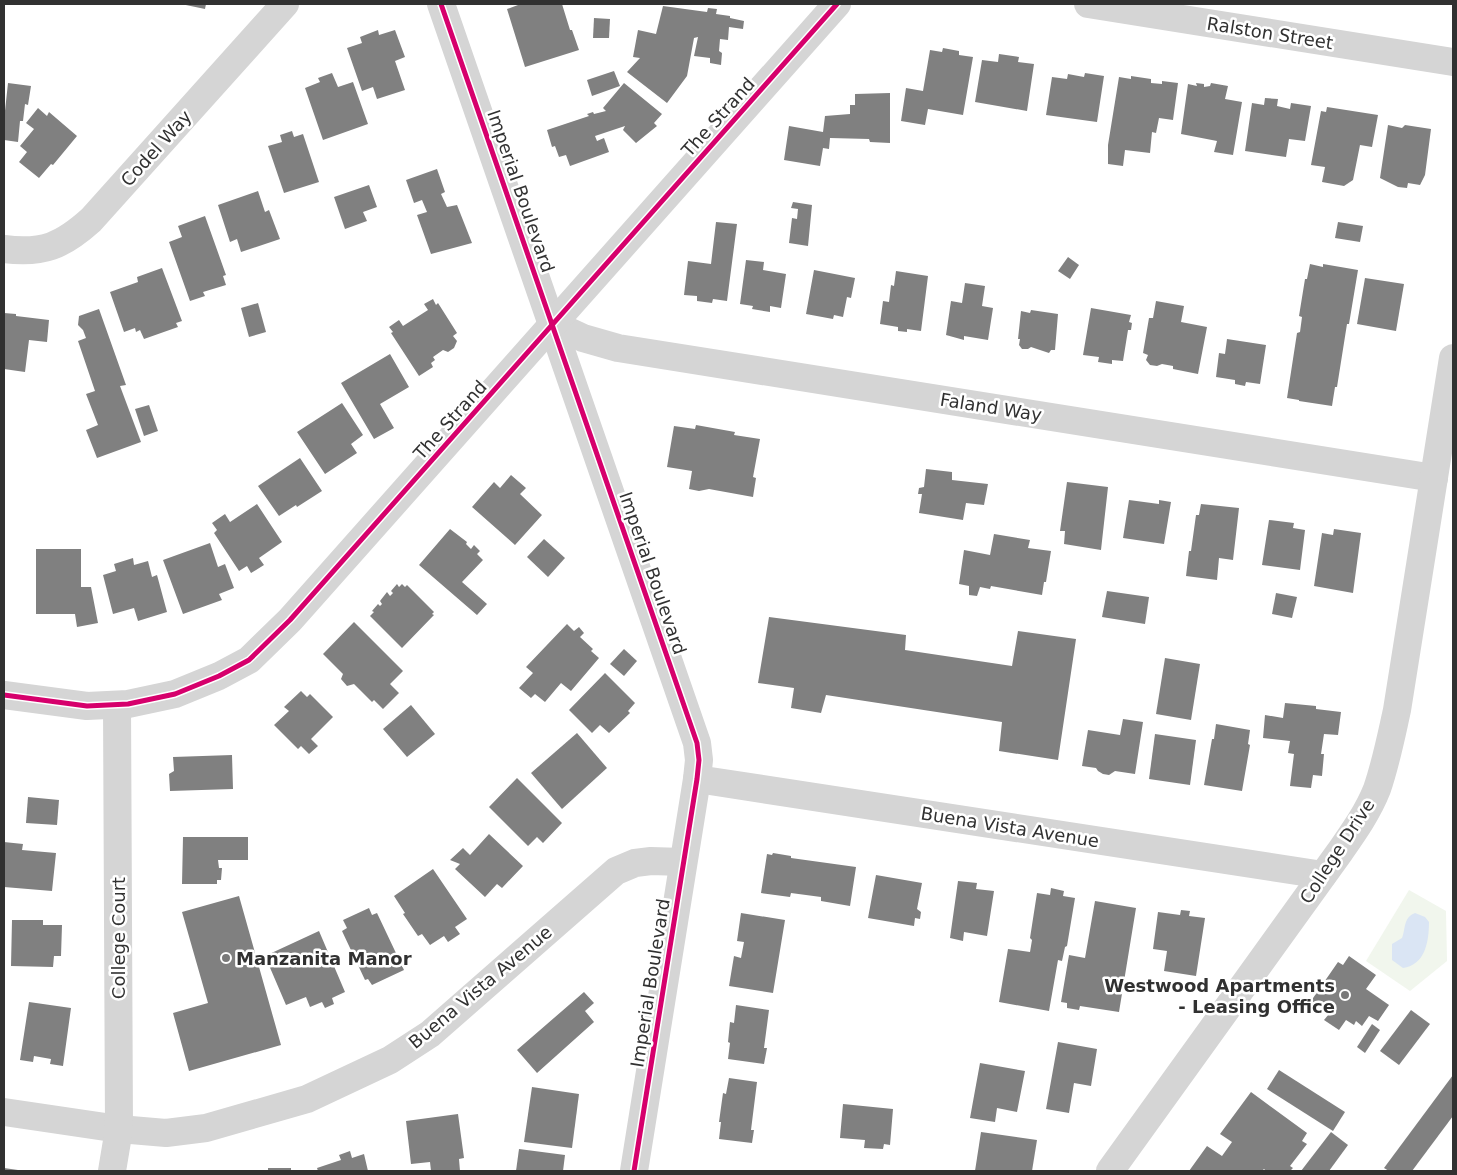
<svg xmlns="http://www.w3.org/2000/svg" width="1457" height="1175" font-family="'DejaVu Sans',sans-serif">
<rect width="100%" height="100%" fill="#fff"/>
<polygon fill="#f1f6ed" points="1409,890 1446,911 1447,961 1410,991 1366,961"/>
<path fill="#dae5f4" d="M1415 913 1425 917 1429 922C1429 942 1425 965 1403 968L1392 960V944L1402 938C1406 928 1403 918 1415 913Z"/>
<g fill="#808080">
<polygon points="181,4 206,4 205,9"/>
<polygon points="517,4 562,4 570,30 572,30 579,50 525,67 507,9 518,5"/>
<polygon points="663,6 707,12 708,8 717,9 716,14 730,16 730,18 744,21 743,29 729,27 728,40 720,39 719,51 722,53 721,65 710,63 710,58 694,56 698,37 694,38 687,76 667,103 627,72 640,58 633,57 638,30 656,34"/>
<polygon points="594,18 610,19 609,38 593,38"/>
<polygon points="378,30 379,35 395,30 405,57 395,61 405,90 377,99 373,87 362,91 347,48 362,43 360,37"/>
<polygon points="943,48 959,51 959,55 973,57 963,115 928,109 925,125 901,121 906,88 923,91 930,50 942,52"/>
<polygon points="999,54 1019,57 1018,62 1034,64 1027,111 975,102 982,60 998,62"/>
<polygon points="614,71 620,86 592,96 587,80"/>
<polygon points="332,73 338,87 353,82 368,124 323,140 305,88 320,82 318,78"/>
<polygon points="1085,73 1104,76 1097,122 1046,115 1052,77 1067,79 1068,74 1084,77"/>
<polygon points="1131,76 1151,79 1151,83 1162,84 1162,81 1178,83 1173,120 1159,118 1156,133 1152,132 1150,153 1125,150 1123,166 1108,164 1108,145 1119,77 1131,79"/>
<polygon points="8,83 31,86 28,105 25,104 23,121 20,121 18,142 4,140 4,120"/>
<polygon points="624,83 662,114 654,123 657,126 636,143 623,130 625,126 595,136 597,141 604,138 609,152 570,166 566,155 559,157 555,146 552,147 547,130 589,116 587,114 593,112 594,114 606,111 603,108"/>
<polygon points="1196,83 1204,84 1204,87 1210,86 1211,83 1228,86 1225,99 1242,102 1233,155 1214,152 1217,141 1181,134 1188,84 1197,86"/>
<polygon points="890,93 890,143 870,142 869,139 830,138 829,149 823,148 820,166 784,160 789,126 823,132 825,116 850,114 850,105 855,105 855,94"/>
<polygon points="1265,98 1278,99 1277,106 1290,109 1291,103 1311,106 1305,141 1289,139 1286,157 1245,151 1252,103 1264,105"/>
<polygon points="1327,107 1378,115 1372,147 1360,145 1353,180 1344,186 1322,182 1325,167 1311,165 1321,111 1326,112"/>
<polygon points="38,108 47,116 49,112 77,136 53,165 51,164 39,178 19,162 27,152 20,146 34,129 26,123"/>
<polygon points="1388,125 1402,128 1405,125 1431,129 1425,175 1420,185 1408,183 1407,188 1398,187 1380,178"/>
<polygon points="292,131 294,137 303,134 319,182 284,193 268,146 282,142 280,135"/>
<polygon points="437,169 445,192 441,194 447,207 457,205 472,243 431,254 417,215 427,212 422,200 414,203 406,180"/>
<polygon points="369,185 377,207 363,212 367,221 345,229 334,197"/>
<polygon points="258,191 265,212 269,210 280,239 241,252 237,239 230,242 218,205"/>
<polygon points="793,202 812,205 808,246 789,243 792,218 797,219 798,209 791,208"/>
<polygon points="205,216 226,275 223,276 226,285 203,292 205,296 190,301 169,242 182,237 178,226"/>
<polygon points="716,222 737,224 727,301 713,299 712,303 697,301 697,296 684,295 688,261 711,264"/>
<polygon points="1338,222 1363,226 1360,242 1335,238"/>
<polygon points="1068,257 1079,265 1070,279 1058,271"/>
<polygon points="746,260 764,262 763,270 786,274 781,308 770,306 770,312 752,309 753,306 740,304"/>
<polygon points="1310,264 1323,267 1323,264 1358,270 1349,324 1347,324 1337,387 1335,387 1332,406 1299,401 1299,400 1287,398 1297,333 1300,332 1302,317 1299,316 1305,279 1307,279"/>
<polygon points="162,268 182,321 176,323 178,327 144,339 140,330 136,332 135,328 124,332 110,292 138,282 137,277"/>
<polygon points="814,270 855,278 851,298 847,297 843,317 834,315 833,319 806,314"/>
<polygon points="896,271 928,276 921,331 907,329 907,332 898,331 898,327 880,324 883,301 889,302 891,285 894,286"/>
<polygon points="1365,278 1404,284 1396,331 1357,324"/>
<polygon points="965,283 985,286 982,306 993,308 988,340 964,336 964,340 946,335 951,301 962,303"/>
<polygon points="433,299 436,305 438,303 457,333 453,336 457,341 454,348 448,352 443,350 433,357 435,360 431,363 433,367 419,376 391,333 393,332 389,327 399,320 403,326 428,310 424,304"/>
<polygon points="1156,301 1184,306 1181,322 1207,327 1198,374 1173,369 1173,366 1162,364 1157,366 1150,365 1146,360 1148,355 1143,353 1149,318 1153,318"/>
<polygon points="258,303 266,332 249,337 241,308"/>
<polygon points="1091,308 1131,315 1129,322 1132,323 1131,330 1128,330 1123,361 1112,360 1112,364 1098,362 1099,357 1083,355"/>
<polygon points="99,309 126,385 120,386 141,442 97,458 86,430 98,425 86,394 95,391 78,341 86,338 83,330 78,325 79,316"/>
<polygon points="1031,310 1058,314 1055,350 1051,350 1049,353 1031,347 1028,349 1022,349 1019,345 1020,339 1018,339 1021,311 1030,313"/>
<polygon points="4,313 16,314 16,316 49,320 47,342 29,340 25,372 4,369"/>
<polygon points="1227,339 1266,345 1260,384 1246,382 1245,386 1235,384 1235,380 1216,377 1219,353 1225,354"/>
<polygon points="390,354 409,387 380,404 394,428 374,439 341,383"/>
<polygon points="342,403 363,435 351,444 357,453 325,474 297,432"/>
<polygon points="149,405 158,431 144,436 135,409"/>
<polygon points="696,425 735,432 734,435 760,439 753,477 756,478 753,497 709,489 699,491 689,489 692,471 667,467 674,426 695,429"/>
<polygon points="300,458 322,491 297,507 296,505 279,516 258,486"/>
<polygon points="926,469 952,472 952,480 988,484 984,505 966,503 963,520 919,513 922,494 918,494 919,488 924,487"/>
<polygon points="511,475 526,488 520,494 542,515 515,545 472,507 494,482 500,488"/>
<polygon points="1067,482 1108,487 1101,550 1064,544 1065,531 1060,531"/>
<polygon points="1129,500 1159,504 1159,500 1171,502 1164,544 1123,538"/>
<polygon points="257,504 282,542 259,558 264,565 251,573 247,566 239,571 214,533 217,530 212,523 225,514 230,522"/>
<polygon points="1201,504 1239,508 1233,560 1219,558 1217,580 1186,576 1189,551 1191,551 1196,515 1199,515"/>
<polygon points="1269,520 1294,523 1293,528 1305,530 1300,570 1262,565"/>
<polygon points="450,529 467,542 466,544 471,549 474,545 480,551 477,554 483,560 462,582 487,604 477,615 419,565"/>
<polygon points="1334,529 1361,533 1353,593 1314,586 1322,533 1333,535"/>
<polygon points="994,534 1030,540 1028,548 1051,551 1046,582 1044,582 1042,595 991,586 990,589 980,587 977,596 969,595 969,586 959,584 964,550 990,555"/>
<polygon points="544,539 565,558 548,577 527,557"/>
<polygon points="210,543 218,567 225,564 234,588 219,594 222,600 183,614 163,560"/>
<polygon points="36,549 81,549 81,587 91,587 98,623 77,627 75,614 36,614"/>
<polygon points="133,558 134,565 148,561 152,577 157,575 167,612 138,621 134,608 113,614 103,575 116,571 114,564"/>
<polygon points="397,584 399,587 402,584 405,587 407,585 434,612 432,614 434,615 402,648 370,616 374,612 372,611 378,604 380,606 382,604 380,601 387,592 390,596 393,593 391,591"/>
<polygon points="1107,591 1149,597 1145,624 1102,617"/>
<polygon points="1276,593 1297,597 1292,618 1272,614"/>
<polygon points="769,617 906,635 905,650 1012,666 1018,631 1076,639 1058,760 999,751 1002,722 826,695 821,713 791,708 794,688 758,683"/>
<polygon points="354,622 403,671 390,684 399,693 383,709 374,700 372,702 354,684 347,686 341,679 343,674 323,654"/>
<polygon points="567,624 574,631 579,627 584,633 580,637 593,649 591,651 599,658 571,691 561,683 545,702 535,694 531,698 519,688 533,673 526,667"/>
<polygon points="624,649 637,661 624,676 610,664"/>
<polygon points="1165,658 1200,664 1191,720 1156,714"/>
<polygon points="605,673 635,703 628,711 630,713 609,733 600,725 592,733 569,710"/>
<polygon points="301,691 307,697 310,694 333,717 311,739 318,746 309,754 301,746 298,749 274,725 289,711 284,707"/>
<polygon points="1285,703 1316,706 1316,709 1341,712 1338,735 1324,734 1321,754 1324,754 1322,776 1313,775 1311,788 1290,786 1294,754 1288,753 1290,741 1263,738 1265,715 1283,718"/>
<polygon points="411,705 435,734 407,757 383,729"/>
<polygon points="1123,719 1143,722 1135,774 1115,771 1109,775 1103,774 1098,771 1096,768 1082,766 1088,730 1120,735"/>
<polygon points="1216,724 1250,730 1248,744 1250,745 1242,791 1204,785 1212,739 1214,739"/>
<polygon points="577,733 607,768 562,809 531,773"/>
<polygon points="1155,734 1196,740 1190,785 1149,779"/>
<polygon points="232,755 233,789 170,791 169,774 174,771 173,757"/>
<polygon points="517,778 562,823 543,843 537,837 528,846 489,807"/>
<polygon points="28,797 59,800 57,825 26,823"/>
<polygon points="489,834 523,866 502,888 497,884 485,897 455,869 460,864 450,860 463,848 470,855"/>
<polygon points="183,837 248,837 248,860 218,860 219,868 222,868 221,880 217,880 217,884 182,884"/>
<polygon points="4,842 23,844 22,850 56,853 52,891 4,887"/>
<polygon points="773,853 791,856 791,858 856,867 850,906 821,901 821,897 791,893 790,897 761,893 767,854 772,855"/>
<polygon points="433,869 467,919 455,927 460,934 448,942 444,936 430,945 422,934 418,936 403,914 405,913 394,896"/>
<polygon points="876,875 922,883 917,909 921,912 920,919 915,918 914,926 868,918"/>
<polygon points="958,881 977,883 976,889 994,891 987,936 964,932 963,941 950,938"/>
<polygon points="1051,888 1064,891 1063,896 1075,898 1067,946 1065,947 1062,961 1058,960 1049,1011 999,1002 1008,949 1030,952 1032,940 1030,938 1037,893 1050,895"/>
<polygon points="239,896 281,1045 189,1071 173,1013 208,1003 182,912"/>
<polygon points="1095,901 1136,908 1119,1012 1080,1006 1079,1010 1067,1008 1067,1003 1061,1002 1069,955 1085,958"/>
<polygon points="369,908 372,915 377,913 404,970 372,985 368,979 365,980 342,931 347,928 343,920"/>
<polygon points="1181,910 1190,911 1189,916 1205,918 1196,976 1164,971 1167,951 1153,949 1158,912 1180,915"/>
<polygon points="741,913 785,920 773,993 729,986 734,956 741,958 744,942 737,941"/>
<polygon points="12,920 43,920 43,925 62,925 61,956 54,956 53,967 11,966"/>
<polygon points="319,931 345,992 332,998 334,1004 325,1008 322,1002 310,1007 306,997 286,1005 265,956"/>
<polygon points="1349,956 1376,975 1366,989 1389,1005 1378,1021 1369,1016 1362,1026 1356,1021 1354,1025 1346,1020 1339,1030 1324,1020 1329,1014 1311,1001 1338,962 1343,965"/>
<polygon points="584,992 594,1003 585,1011 594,1022 537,1073 517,1050"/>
<polygon points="29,1002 71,1008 63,1066 50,1064 51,1059 34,1056 33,1062 20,1060"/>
<polygon points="736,1005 769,1010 764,1048 767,1048 764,1064 728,1059 730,1043 728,1042 730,1022 734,1023"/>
<polygon points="1411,1010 1430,1024 1399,1065 1380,1051"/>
<polygon points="1372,1024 1380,1030 1365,1053 1357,1047"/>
<polygon points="1058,1042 1097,1049 1091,1086 1074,1083 1069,1113 1046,1109"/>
<polygon points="980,1063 1025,1071 1017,1112 997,1108 995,1122 970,1118"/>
<polygon points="1279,1070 1345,1112 1333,1131 1267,1089"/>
<polygon points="1453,1075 1453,1116 1412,1171 1389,1171 1384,1168"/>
<polygon points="729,1078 757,1082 751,1130 754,1130 752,1143 719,1139 721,1122 719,1122 723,1093 726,1094"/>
<polygon points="532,1087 579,1094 572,1148 524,1142"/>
<polygon points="1251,1092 1307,1133 1302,1141 1307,1144 1290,1166 1293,1168 1290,1171 1266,1171 1264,1169 1262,1171 1189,1171 1207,1146 1222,1156 1232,1142 1220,1134"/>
<polygon points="843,1104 893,1109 890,1145 884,1144 883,1149 864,1148 865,1140 840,1138"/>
<polygon points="458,1114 464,1158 459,1159 460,1171 431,1171 430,1162 411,1164 406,1121"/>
<polygon points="981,1132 1037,1140 1032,1171 975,1171"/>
<polygon points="1331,1132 1348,1145 1329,1171 1301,1171"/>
<polygon points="519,1149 565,1155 563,1171 516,1171"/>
<polygon points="350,1151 352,1158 364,1154 368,1171 318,1171 317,1168 341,1160 339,1155"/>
<polygon points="4,1168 18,1170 18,1171 4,1171"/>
<rect x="268" y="1168" width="23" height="3"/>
</g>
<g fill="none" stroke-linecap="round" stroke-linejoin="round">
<g stroke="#d5d5d5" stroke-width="28">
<polyline points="441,4 697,743 699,760 697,779 634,1171"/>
<polyline points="1088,4 1453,62"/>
<path d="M4 249C43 254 62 246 91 220L285 4"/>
<polyline points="553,324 583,338 618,348 1434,478"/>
<polyline points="4,695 87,706 128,704 175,694 219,676 249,660 290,620 837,4"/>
<polyline points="697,779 1323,875"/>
<polyline points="4,1112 119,1129 166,1133 206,1128 307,1099 390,1060 430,1034 616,871 635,863 651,861 683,862"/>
<polyline points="112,1171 119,1129 117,705"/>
<path d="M1110 1171 1339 853C1353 833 1368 812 1377 789 1386 763 1391 737 1397 710L1453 358"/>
</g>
<g stroke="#fff" stroke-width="8">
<g id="cycleway">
<polyline points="441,4 697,743 699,760 697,779 634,1171"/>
<polyline points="4,695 87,706 128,704 175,694 219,676 249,660 290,620 837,4"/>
</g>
</g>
<use href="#cycleway" stroke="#d6006c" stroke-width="5"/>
</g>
<g fill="#797979" stroke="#fff" stroke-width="2">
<circle cx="226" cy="958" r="5"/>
<circle cx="1345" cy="995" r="5"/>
</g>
<g text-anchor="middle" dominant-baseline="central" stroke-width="5" stroke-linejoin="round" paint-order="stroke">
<g font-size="18" fill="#313131" stroke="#fff">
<text transform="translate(1270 33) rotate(9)">Ralston Street</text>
<text transform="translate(718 117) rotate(-48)">The Strand</text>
<text transform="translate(156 148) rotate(-48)">Codel Way</text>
<text transform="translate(521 191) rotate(71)">Imperial Boulevard</text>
<text transform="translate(991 407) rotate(9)">Faland Way</text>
<text transform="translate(450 420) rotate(-48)">The Strand</text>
<text transform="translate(653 573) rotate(71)">Imperial Boulevard</text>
<text transform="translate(1010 827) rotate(9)">Buena Vista Avenue</text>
<text transform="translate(1337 851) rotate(-57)">College Drive</text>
<text transform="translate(118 938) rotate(-90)">College Court</text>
<text transform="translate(650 983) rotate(-81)">Imperial Boulevard</text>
<text transform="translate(480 987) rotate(-40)">Buena Vista Avenue</text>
</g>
<g font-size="18" font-weight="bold" fill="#313131" stroke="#fff" text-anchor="start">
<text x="236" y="958">Manzanita Manor</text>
<text x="1335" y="985" text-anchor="end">Westwood Apartments<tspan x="1335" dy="21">- Leasing Office</tspan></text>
</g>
</g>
<rect width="1457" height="1175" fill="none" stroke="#313131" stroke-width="10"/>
</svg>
